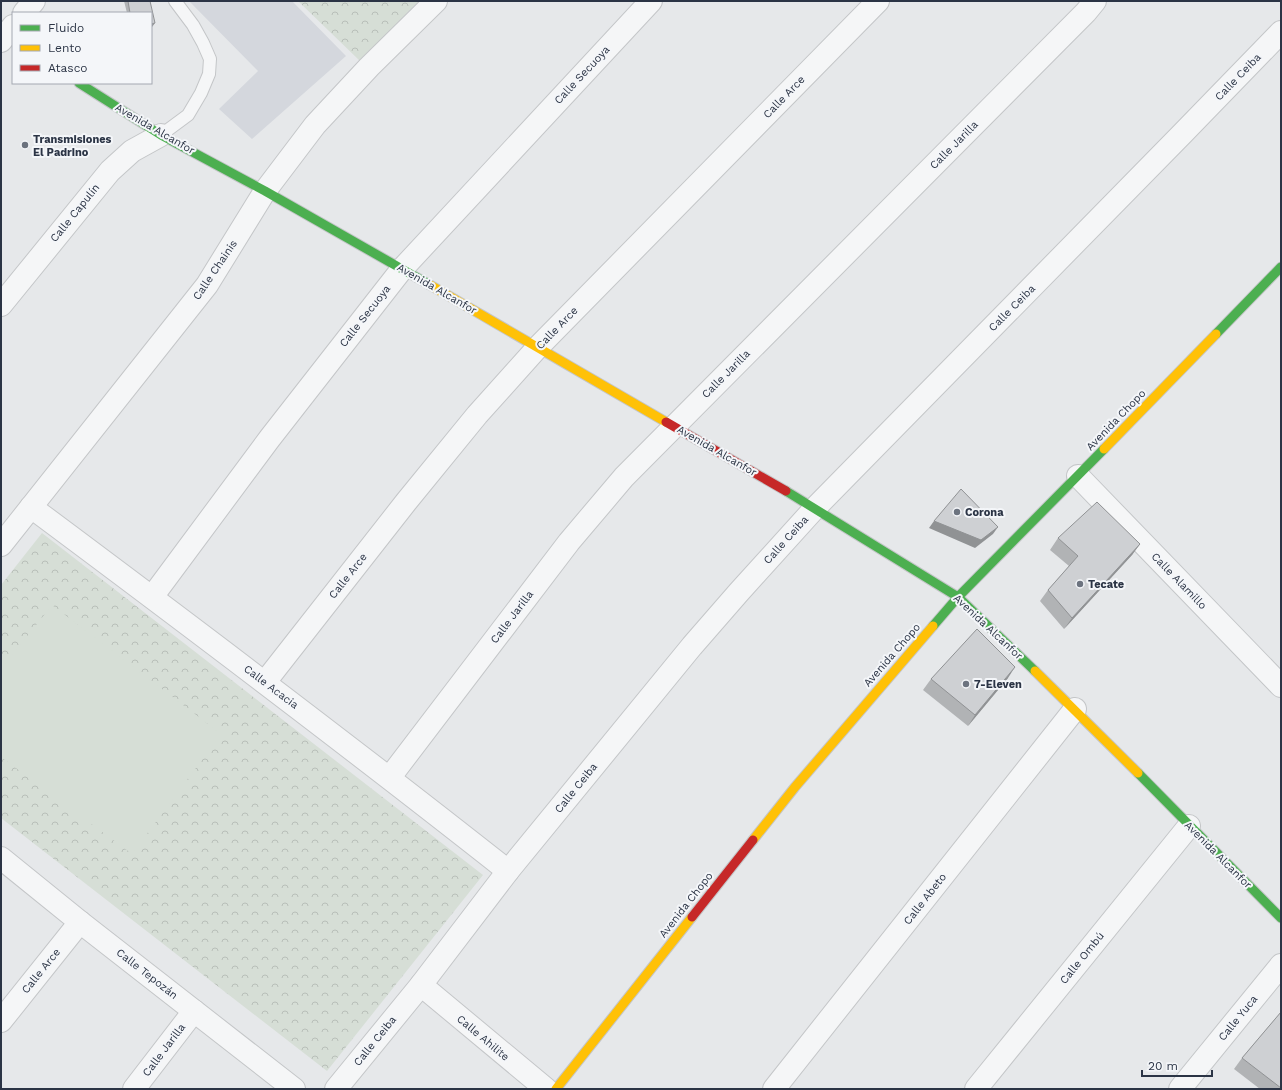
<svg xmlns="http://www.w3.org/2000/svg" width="1282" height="1090" font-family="'Work Sans',sans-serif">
<defs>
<pattern id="forest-crowns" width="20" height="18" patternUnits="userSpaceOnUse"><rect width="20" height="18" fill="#d6ded6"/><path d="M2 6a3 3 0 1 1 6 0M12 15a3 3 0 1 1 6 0" fill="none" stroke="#b8bfb9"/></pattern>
</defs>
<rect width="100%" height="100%" fill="#e6e8ea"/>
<polygon fill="#d4d7dd" points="189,1 292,1 346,56 252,139 219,109 258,71"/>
<g fill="url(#forest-crowns)">
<polygon points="298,1 419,1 360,61"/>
<polygon points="42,533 483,875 327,1071 1,818 1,585"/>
</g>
<polygon fill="#d6ded6" points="52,605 221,734 132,854 1,757 1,669"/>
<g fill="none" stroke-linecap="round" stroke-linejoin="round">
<g stroke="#c4c6c8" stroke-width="14">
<polyline id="lane" points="161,135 188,115 201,93 209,74 210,59 203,43 193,25 175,1"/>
</g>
<g stroke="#c4c6c8" stroke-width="24">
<g id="street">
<polyline points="24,13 34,1"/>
<polyline points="1,41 13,26"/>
<polyline points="1,305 110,171 132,151 161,135"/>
<polyline points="1078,476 1281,686"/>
<path d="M31 507C192 627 351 747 508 871"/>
<polyline points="1,545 207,285 265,191 315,125 369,67 436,1"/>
<polyline points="152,597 270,438 402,269 651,1"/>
<polyline points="265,682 406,502 477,415 538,347 878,1"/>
<polyline points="390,777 569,542 624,477 1086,12 1095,1"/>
<polyline points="1,858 80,922 294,1089"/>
<polyline points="421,985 546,1089"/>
<polyline points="1,1021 80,922"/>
<polyline points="134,1089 194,1011"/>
<polyline points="336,1089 421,985 508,871 692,646 739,592 815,508 1183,133 1281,32"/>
<polyline points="774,1089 1075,709"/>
<polyline points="976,1089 1189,826"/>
<polyline points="1180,1089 1281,965"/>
</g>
</g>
<g stroke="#c4c6c8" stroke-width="11">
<g id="fast">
<polyline points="79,83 161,135 265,191 430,285"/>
<polyline points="1216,334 1281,267"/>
<polyline points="786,491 958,597 1035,671"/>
<polyline points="933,626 958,597 1104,449"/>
<polyline points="1138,773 1281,918"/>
</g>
</g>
<g stroke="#c4c6c8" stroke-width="11">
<g id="slow">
<polyline points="430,285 666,422"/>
<polyline points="1104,449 1216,334"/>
<polyline points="1035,671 1138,773"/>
<polyline points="753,840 795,787 933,626"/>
<polyline points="556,1089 692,917"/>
</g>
</g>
<g stroke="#c4c6c8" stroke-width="11">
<g id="jam">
<polyline points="666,422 786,491"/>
<polyline points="692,917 753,840"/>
</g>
</g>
<use href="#lane" stroke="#f5f6f7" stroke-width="12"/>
<use href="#street" stroke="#f5f6f7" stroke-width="22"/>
<use href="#fast" stroke="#4caf50" stroke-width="9"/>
<use href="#slow" stroke="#ffc107" stroke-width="9"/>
<use href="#jam" stroke="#c62828" stroke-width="9"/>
</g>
<g fill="#b1b3b5">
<polygon points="124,1 150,1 152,27 151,13 127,13"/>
<polygon points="1058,538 1140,544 1132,555 1064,629 1040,601 1048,590 1069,566 1050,550"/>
<polygon points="1008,678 968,726 923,690 931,679"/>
<polygon points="1281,1012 1281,1089 1260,1089 1234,1069 1242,1058"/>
</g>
<g fill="#909294">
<polygon points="155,23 152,27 151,27 151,24"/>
<polygon points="934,521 998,527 993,534 975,548 929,528"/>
<polygon points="1140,544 1132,555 1064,629 1072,618"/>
<polygon points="1015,667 1008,678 968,726 975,715"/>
</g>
<g fill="#ced0d3" stroke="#909294">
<polygon points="128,1 150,1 155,23 151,24 151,13 130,13"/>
<polygon points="961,489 998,527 981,540 934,521"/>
<polygon points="1097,502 1140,544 1072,618 1048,590 1078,556 1058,538"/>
<polygon points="977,629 1015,667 975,715 931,679"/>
<polygon points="1281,1012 1281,1088 1242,1058"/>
</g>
<g fill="#6c737f" stroke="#f4f6f9" stroke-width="1.5">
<circle cx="25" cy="145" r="4"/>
<circle cx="957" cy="512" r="4"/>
<circle cx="1080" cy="584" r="4"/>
<circle cx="966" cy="684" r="4"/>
</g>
<g text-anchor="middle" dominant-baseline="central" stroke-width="4" stroke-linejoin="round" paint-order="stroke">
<g font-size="11" fill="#2b3445" stroke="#f4f6f9">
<text transform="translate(582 75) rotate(-47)">Calle Secuoya</text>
<text transform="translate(1238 77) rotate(-46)">Calle Ceiba</text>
<text transform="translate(784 97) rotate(-46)">Calle Arce</text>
<text transform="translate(155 129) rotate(30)">Avenida Alcanfor</text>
<text transform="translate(954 145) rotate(-45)">Calle Jarilla</text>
<text transform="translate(75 213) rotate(-51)">Calle Capulín</text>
<text transform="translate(215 270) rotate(-56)">Calle Chainis</text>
<text transform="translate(437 289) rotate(30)">Avenida Alcanfor</text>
<text transform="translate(1012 308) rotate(-45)">Calle Ceiba</text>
<text transform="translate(365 316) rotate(-52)">Calle Secuoya</text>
<text transform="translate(557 328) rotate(-46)">Calle Arce</text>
<text transform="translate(726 374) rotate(-45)">Calle Jarilla</text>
<text transform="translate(1116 420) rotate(-46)">Avenida Chopo</text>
<text transform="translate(717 451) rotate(30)">Avenida Alcanfor</text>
<text transform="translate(786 540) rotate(-48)">Calle Ceiba</text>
<text transform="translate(348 576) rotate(-52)">Calle Arce</text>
<text transform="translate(1179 581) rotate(46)">Calle Alamillo</text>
<text transform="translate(512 617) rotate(-53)">Calle Jarilla</text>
<text transform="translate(988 627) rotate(43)">Avenida Alcanfor</text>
<text transform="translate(892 655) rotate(-49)">Avenida Chopo</text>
<text transform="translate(271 687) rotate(37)">Calle Acacia</text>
<text transform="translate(576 788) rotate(-51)">Calle Ceiba</text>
<text transform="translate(1218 855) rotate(45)">Avenida Alcanfor</text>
<text transform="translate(925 899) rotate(-52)">Calle Abeto</text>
<text transform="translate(686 905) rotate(-52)">Avenida Chopo</text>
<text transform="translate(1082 958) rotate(-51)">Calle Ombú</text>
<text transform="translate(41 971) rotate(-51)">Calle Arce</text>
<text transform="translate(147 974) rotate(38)">Calle Tepozán</text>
<text transform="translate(1238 1018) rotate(-51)">Calle Yuca</text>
<text transform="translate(483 1038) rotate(40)">Calle Ahilite</text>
<text transform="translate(375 1041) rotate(-51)">Calle Ceiba</text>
<text transform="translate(164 1050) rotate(-53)">Calle Jarilla</text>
</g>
<g font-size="11" font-weight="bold" fill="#2b3445" stroke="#f4f6f9" text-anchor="start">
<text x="33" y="139">Transmisiones<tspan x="33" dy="13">El Padrino</tspan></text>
<text x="965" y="512">Corona</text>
<text x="1088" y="584">Tecate</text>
<text x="974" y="684">7-Eleven</text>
</g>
</g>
<rect width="1282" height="1090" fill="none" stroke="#2b3445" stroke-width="4"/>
<rect x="12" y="12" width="140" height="72" fill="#f4f6f9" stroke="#a4a8b1"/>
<rect x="20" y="25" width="20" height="6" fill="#4caf50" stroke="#a4a8b1"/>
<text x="48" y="32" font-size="12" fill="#2b3445">Fluido</text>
<rect x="20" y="45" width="20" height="6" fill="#ffc107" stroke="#a4a8b1"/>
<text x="48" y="52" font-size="12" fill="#2b3445">Lento</text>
<rect x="20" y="65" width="20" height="6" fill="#c62828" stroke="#a4a8b1"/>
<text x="48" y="72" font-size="12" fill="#2b3445">Atasco</text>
<path d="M1142 1070v6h70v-6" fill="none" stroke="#2b3445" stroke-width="2"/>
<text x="1148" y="1070" font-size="12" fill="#2b3445" stroke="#f4f6f9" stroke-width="3" paint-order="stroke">20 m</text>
</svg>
